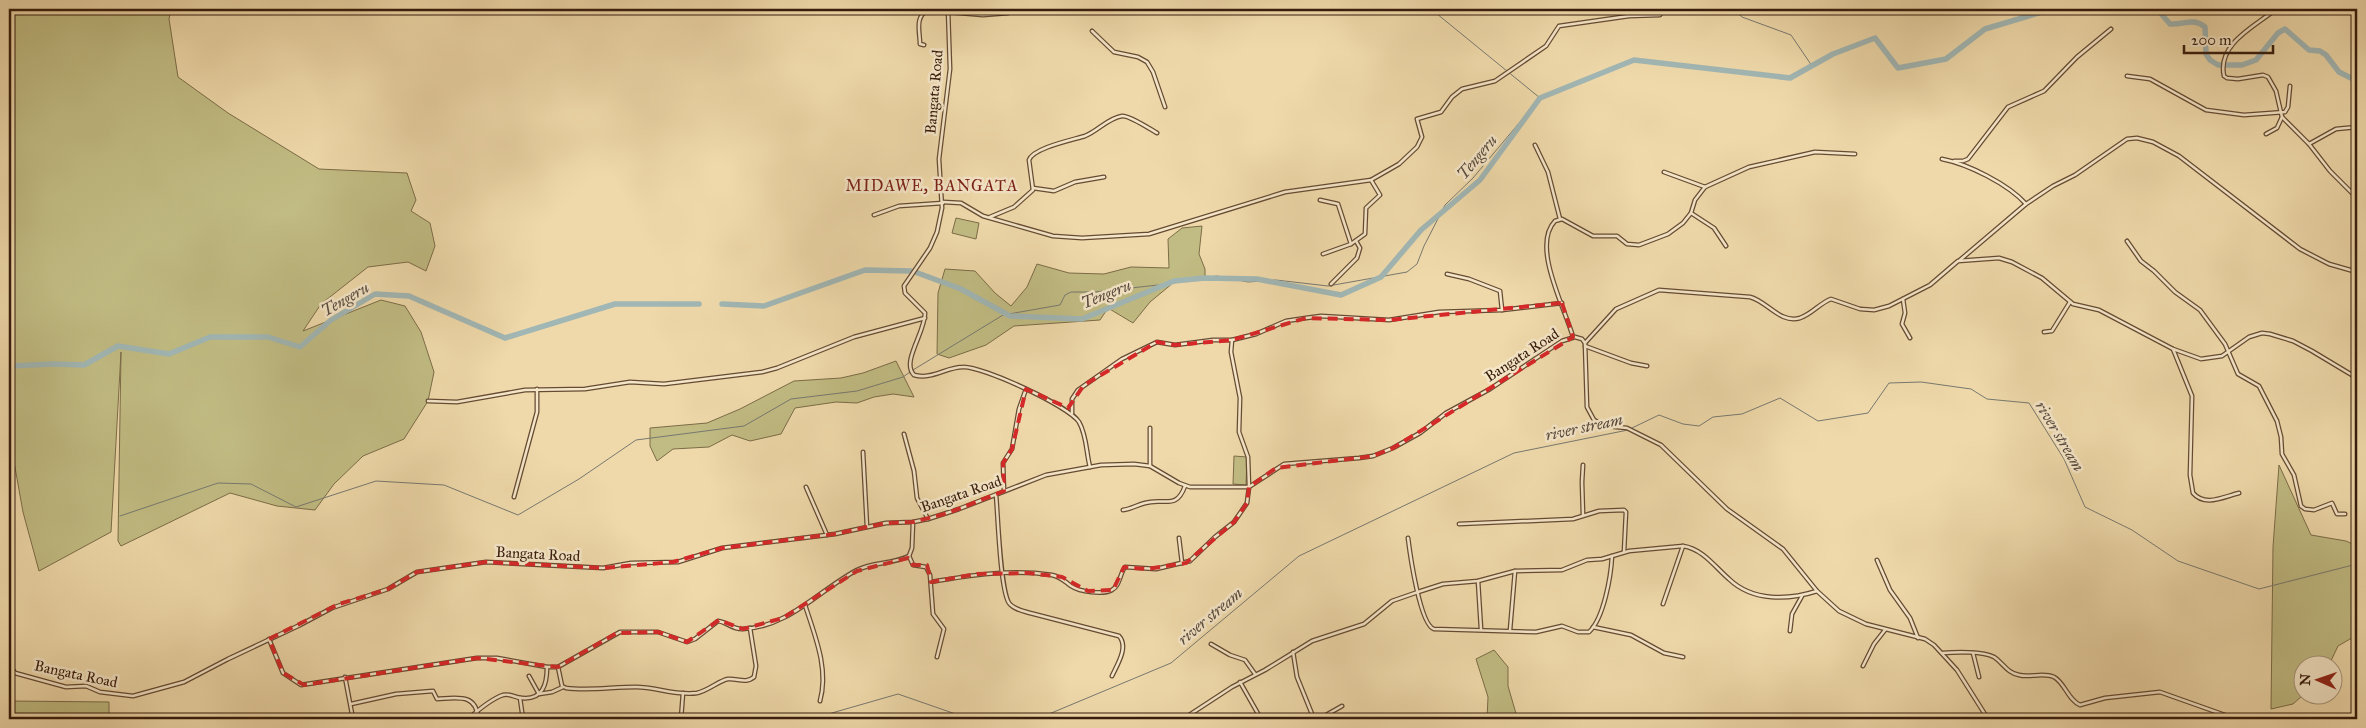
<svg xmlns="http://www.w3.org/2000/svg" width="2366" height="728" font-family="'IM FELL Great Primer',serif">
<rect width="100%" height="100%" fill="#efd9aa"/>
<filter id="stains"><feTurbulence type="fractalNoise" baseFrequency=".004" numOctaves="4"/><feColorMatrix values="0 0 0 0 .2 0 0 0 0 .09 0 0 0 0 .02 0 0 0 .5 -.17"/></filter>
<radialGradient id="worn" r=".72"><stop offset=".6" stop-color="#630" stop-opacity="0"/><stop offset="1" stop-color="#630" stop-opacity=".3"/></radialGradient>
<g fill="#c1bc83" stroke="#7c6c48">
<polygon points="9,9 171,9 169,19 178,77 228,113 319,169 407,173 416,200 411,211 430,223 435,246 426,271 408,262 368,267 321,304 303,331 381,300 405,306 421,332 434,372 428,401 404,439 363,456 334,484 315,510 277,506 230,493 121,546 118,541 121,352 111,532 39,571 23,512 9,434"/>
<polygon points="956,218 979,223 976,239 952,233"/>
<polygon points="1202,226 1199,254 1205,269 1205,278 1173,283 1150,302 1133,323 1108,308 1100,320 1014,326 986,345 949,358 937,354 938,293 945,269 975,271 995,293 1011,306 1027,287 1037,264 1069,273 1104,274 1131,267 1169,268 1168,239 1182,228"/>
<polygon points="896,361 914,397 893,394 874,397 857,403 836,402 795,408 781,434 750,441 732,435 709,447 673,449 657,461 650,446 650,428 707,423 740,409 794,381 841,378 863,373"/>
<polygon points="1234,456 1247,457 1246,485 1233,484"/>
<polygon points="2279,465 2311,535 2346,541 2357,546 2357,635 2338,646 2329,665 2304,666 2303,695 2293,704 2271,709 2273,547"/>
<polygon points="1494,650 1508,667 1508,686 1517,717 1520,719 1487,719 1488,697 1476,659"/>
<polygon points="9,701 109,702 109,719 9,719"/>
</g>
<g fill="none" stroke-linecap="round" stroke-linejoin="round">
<g stroke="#777971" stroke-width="1">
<polyline points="1733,9 1742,17 1791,35 1812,66"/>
<polyline points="1180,281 1217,276 1248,282 1276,280 1328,286 1407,272 1417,264 1424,246 1445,205 1473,178 1540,98 1431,9"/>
<polyline points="913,370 1003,315 1060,305 1065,295 1071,292 1095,292 1158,285"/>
<polyline points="1632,428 1659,415 1683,424 1699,426 1713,417 1742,414 1780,398 1818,421 1868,413 1889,383 1921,382 1971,389 1987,399 2029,403 2064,459 2085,507 2132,530 2178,561 2259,589 2357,564"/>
<polyline points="120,516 218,483 251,484 296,507 376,481 444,485 518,515 579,479 636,440 744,426 791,399 857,391 903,377 910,372"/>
<polyline points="811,719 898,694 970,719"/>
<polyline points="1037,719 1171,663 1299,556 1514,453 1628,430"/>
</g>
<g stroke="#a1b7b5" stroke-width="5.5">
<path d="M2157 9 2170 24C2185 25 2192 17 2205 27L2206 54 2210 60 2218 65H2242L2256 60 2278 33 2285 29 2309 50 2320 51 2326 55 2339 72 2357 81"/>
<polyline points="915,272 961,289 1010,316 1082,319 1174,281 1205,278 1257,279 1341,295 1381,277 1421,230 1480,180 1540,98 1634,60 1790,78 1833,54 1875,38 1898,68 1946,59 1985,29 2052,9"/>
<polyline points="722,304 764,306 865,270 911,271"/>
<polyline points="9,366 54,364 84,365 118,346 169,354 210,337 268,337 300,347 331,320 375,294 409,296 505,338 615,304 699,304"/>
</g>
<g stroke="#654b34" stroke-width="5">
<g id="minor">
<path d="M948 9 950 69 939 159 942 208 937 232 930 248 904 286 905 293 925 313C925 333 901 362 914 375 932 380 946 367 963 367 982 366 1069 406 1079 422 1087 436 1086 452 1090 467"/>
<path d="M2276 9C2256 26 2217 43 2224 76L2227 78 2238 79 2263 75 2268 77 2276 91 2282 117 2309 144 2330 171 2357 198"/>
<polyline points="2325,9 2335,9"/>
<polyline points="948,12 983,15 1008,13"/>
<polyline points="1092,31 1114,52 1138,57 1147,62 1153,72 1165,107"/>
<path d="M924 45 920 44C920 31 914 17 929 9"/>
<polyline points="2127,76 2150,79 2206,110 2244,115 2285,112 2288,107 2290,86"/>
<polyline points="2266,134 2277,128 2282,117"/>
<polyline points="2309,144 2336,129 2357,127"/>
<polyline points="1535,145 1548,172 1560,219"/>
<path d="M1942 159C1968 164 2008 184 2026 204"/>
<polyline points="1954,161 1963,161 1968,159 2008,107 2044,91 2077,57 2111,29"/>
<polyline points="1664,172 1705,187"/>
<polyline points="1033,188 1054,191 1075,182 1104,177"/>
<polyline points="1320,200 1338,204 1351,244"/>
<polyline points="943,202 961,203 983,216 1053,236 1082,238 1149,234 1285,192 1371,180 1399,164 1417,147 1422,137 1417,119 1441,112 1452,97 1462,89 1495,81 1546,46 1559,26 1629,16 1660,15"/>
<polyline points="1691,213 1714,228 1726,246"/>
<polyline points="874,215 899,206 943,203"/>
<path d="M990 217 1014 207 1033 190 1029 160C1033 148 1072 140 1085 136 1098 131 1108 118 1122 116 1129 115 1150 129 1157 133"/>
<polyline points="2127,241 2141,261 2154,271 2175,292 2200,310 2225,344 2238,374 2259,386 2277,421 2281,437 2282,454 2294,475 2301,506 2305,509 2314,510 2332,503 2337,514 2345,514"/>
<polyline points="1323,254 1351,244 1365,234 1366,208 1380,195 1371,180"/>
<polyline points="1960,260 2026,204 2053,186 2075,175 2127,139 2137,138 2153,142 2179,156 2300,249 2329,264 2357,272"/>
<polyline points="1447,274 1469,279 1500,291 1502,310"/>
<polyline points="1331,284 1357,258 1360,248 1356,241"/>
<polyline points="1903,299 1905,313 1902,324 1910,338"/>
<polyline points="2044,332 2052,331 2070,302"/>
<path d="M1573 337C1565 308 1531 246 1555 221L1562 219 1593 236H1617L1627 244 1639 245 1668 234 1683 223 1691 213 1695 200 1705 187 1749 167 1815 152 1855 154"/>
<path d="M1585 343 1616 309 1659 290 1750 297C1767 301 1780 324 1800 318 1812 314 1820 303 1831 299L1860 309 1874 310 1889 306 1930 285 1958 261 1999 258 2012 262 2042 278 2073 304 2099 310 2173 349 2201 359 2222 356 2249 337 2262 333 2270 334 2293 341 2312 351 2357 378"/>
<polyline points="1585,346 1631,363 1647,366"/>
<path d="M2173 349 2192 396 2190 475 2193 493C2205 507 2223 497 2239 493"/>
<polyline points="428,401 457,402 525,390 585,389 630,382 664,384 762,372 777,368 854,337 925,318"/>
<polyline points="1072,413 1072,399 1078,390 1122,359 1157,342 1175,345 1213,340 1232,340 1256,334 1286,321 1306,318 1321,316 1389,320 1439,312 1502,310 1562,303"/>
<polyline points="1150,428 1150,466"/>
<polyline points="904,434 914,471 917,498 928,519"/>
<polyline points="863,452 867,527"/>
<polyline points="806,487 827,535"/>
<polyline points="1004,491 1003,463 1012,449 1019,409 1026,389"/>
<path d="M996 495C998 515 1000 589 1009 603 1013 609 1023 611 1030 613L1119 636C1129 647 1117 665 1112 676"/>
<polyline points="514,497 537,412 537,389"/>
<path d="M1123 510C1131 509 1137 505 1145 503 1164 497 1176 511 1185 486"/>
<polyline points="1583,515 1582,482 1583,465"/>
<polyline points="1459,524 1573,519 1599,511 1624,510 1626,512 1624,552"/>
<polyline points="1179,538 1182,563"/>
<path d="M1408 538C1410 554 1420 625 1434 629L1536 632 1562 626 1578 632H1589C1604 618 1611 576 1612 556"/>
<polyline points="909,556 913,565 926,567 930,575 933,614 944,629 937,657"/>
<polyline points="1877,560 1890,590 1910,618 1918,638"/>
<polyline points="1478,581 1481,629"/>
<path d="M931 582C971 575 1011 569 1052 575 1061 577 1064 581 1071 586 1080 592 1103 595 1112 590 1120 586 1120 573 1125 567L1156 569 1190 561 1215 537 1234 522 1247 503 1249 487 1248 457 1239 432 1240 398 1231 352 1232 340"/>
<polyline points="1663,604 1683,546"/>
<path d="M805 605C815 636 829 669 820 701"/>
<polyline points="1593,627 1631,635 1664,653 1683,657"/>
<polyline points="1510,630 1515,571"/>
<polyline points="1790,631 1792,614 1802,596"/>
<path d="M269 639 283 673 301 685 477 658H497L547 667H558L620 632H658L687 642 695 639 718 621C727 622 733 630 743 629 789 627 819 590 857 570 873 562 893 564 909 556L912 548 913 522"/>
<polyline points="1211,644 1230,655 1245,660 1255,674"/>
<polyline points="1293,652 1297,677 1314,719"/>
<path d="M1943 653C1955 652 1983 651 1994 657 2003 663 2007 673 2019 675 2030 678 2043 672 2054 677 2065 683 2068 700 2080 705L2105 698 2160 692 2236 719"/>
<polyline points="1973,653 1979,677"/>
<polyline points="9,664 15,673 66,687 86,686 100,692 133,696 184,682 228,659 300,625 332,608 388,589 417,572 486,562 603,568 631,563 678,562 722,548 835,534 886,523 913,522 928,519 959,509 1046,475 1101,465 1134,464 1150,466 1179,483 1190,487 1249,487 1284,464 1359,458 1373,456 1393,448 1420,433 1446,413 1490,389 1562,341 1575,337 1582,339 1585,343 1587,407 1594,420 1606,426 1627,428 1661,445 1727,509 1783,549 1817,591 1839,611 1866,624 1925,639 1934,645 1957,670 1988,719"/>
<polyline points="1863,666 1874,644 1885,630"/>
<path d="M558 667 562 686 566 688C589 691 612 687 636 687 656 687 676 696 697 693 708 691 720 680 728 679 737 678 746 684 754 677L756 666 750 628"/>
<polyline points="529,676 539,694 552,692 563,687"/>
<polyline points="345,677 353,719"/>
<polyline points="1240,682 1261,719"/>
<polyline points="520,698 523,719"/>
<path d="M351 704 396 694 433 691 437 699C457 698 477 693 478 719"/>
<path d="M468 719C477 711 491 699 503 695 510 693 515 698 522 698 543 700 547 684 547 667"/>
<polyline points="681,719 683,693"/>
<path d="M1183 719 1232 687 1265 670 1312 641 1364 624 1392 601 1418 592 1443 584 1478 581 1515 571 1562 570 1587 560 1602 559 1629 551 1683 546C1703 549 1715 567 1729 579 1753 602 1789 600 1817 591"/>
<polyline points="1319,719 1342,706"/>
</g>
</g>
<use href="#minor" stroke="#f5e6c8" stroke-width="2.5"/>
</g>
<path fill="none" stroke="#d62828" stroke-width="4" stroke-dasharray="10 6" stroke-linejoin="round" d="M1562 303 1573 337 1393 448 1373 456 1276 468 1249 487 1247 503 1234 522 1186 563 1147 569 1124 567 1113 590 1088 591 1062 577 1029 573 977 574 931 582 927 565H913L908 558 857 571 783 618 743 629 719 620 687 642 658 632 617 633 558 667 477 658 304 685 283 673 269 639 339 604 388 589 417 572 486 562 603 568 673 562 722 548 835 534 886 523 913 522 948 513 1004 491 1003 463 1012 449 1026 389 1068 408 1084 385 1157 342 1175 345 1232 340 1306 318 1389 320Z"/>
<g text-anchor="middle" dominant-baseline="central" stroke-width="5" stroke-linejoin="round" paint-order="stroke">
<g font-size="15" fill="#371c0c" stroke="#f5e6c8">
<text transform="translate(934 92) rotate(-85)">Bangata Road</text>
<text transform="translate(1522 355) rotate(-33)">Bangata Road</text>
<text transform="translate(961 494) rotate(-19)">Bangata Road</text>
<text transform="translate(538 554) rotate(3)">Bangata Road</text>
<text transform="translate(76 674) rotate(12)">Bangata Road</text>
</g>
<g font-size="16" font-style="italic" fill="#574a3f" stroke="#f5e6c8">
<text transform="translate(1477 157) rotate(-50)">Tengeru</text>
<text transform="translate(1106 294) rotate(-22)">Tengeru</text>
<text transform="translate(345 299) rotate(-30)">Tengeru</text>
<text transform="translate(1584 427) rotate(-12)">river stream</text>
<text transform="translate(2060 436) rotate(59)">river stream</text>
<text transform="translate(1210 616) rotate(-40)">river stream</text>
</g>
<g font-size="16" letter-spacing="1" fill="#7a1f14" stroke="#f5e6c8">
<text x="932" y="185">MIDAWE, BANGATA</text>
</g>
</g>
<rect width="2366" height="728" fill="none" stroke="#efd9aa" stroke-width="30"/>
<rect x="10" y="10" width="2346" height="708" fill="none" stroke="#371c0c" stroke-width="2.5"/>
<rect x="15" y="15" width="2336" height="698" fill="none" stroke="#371c0c"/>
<g transform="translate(2318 680) rotate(272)"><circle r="24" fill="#f5e6c8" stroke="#a9957d"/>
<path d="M0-4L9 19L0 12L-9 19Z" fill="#8f2418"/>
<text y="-8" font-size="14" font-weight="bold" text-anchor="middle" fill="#371c0c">N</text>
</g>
<path d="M2184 45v8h89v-8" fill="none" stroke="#371c0c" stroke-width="2.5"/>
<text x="2191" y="45" font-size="15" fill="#371c0c" stroke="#f5e6c8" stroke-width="4" paint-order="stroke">200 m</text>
<rect width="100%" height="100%" filter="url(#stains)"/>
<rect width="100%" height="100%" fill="url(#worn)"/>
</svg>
